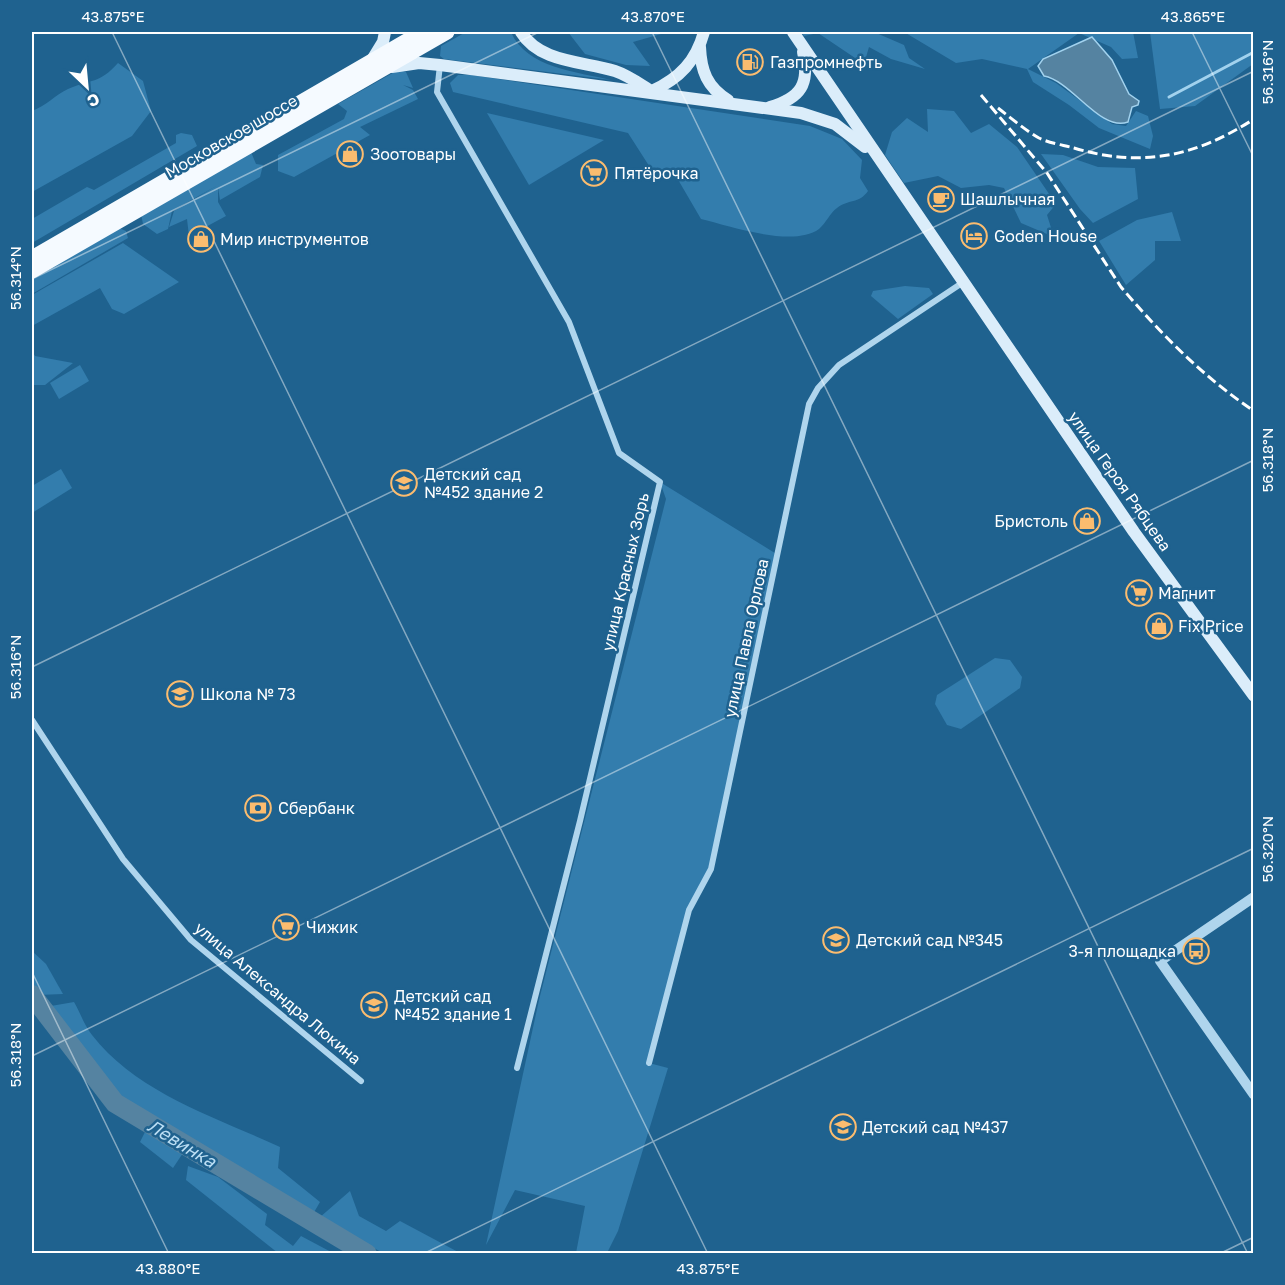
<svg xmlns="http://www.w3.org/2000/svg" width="1285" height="1285" font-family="'Golos Text',sans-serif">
<rect width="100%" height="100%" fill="#1f628f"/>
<g fill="#337dad">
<path d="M466 32H511C526 68 578 72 611 80L444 59 440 56 441 46Z"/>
<polygon points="568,32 661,32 661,34 633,42 650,66 626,65 585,54"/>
<polygon points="801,32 874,32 904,45 909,58 925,69 891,59 869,47 864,64 818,33 804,36"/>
<polygon points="904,32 1133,32 1138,58 1122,59 1111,47 1079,33 1028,69 1056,83 1112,124 1126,126 1136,111 1148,116 1153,136 1150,149 1099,128 1069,105 1033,82 1027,69 982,59 956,63"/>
<polygon points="1150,32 1253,32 1253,64 1195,106 1160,109"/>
<path d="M118 63 143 81 151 111 132 136 32 192V111C46 106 55 95 68 89 92 78 98 85 118 63Z"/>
<polygon points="398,70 406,72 413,88 403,85 413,90 418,99 360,127 370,135 294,177 278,171 278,155 344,119 347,111 338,104"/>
<path d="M458 75H471L810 126 842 139 862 160 860 178 868 191C859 204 848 199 837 208 830 213 826 223 819 229 793 248 730 226 701 219L673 171 661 175 653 172 628 133 453 92 450 83Z"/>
<polygon points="927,109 954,111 971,133 989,124 1017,147 1056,204 1047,215 1054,237 1021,223 1004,188 989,185 961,188 938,176 904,183 885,155 892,132 907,118 928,132"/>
<polygon points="487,113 604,140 529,185"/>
<polygon points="181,133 192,135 197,146 32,243 32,219 87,187 94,190 176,143 176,135"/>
<polygon points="251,152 256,164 263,165 260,177 220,200 218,187 218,202 226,216 189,236 187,219 169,227 174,211 218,185 172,211 168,229 157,234 143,224 141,214"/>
<polygon points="1041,154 1063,155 1098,167 1135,168 1138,199 1093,223 1080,209"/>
<polygon points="1172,212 1181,241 1155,241 1155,260 1126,285 1099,241 1137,220"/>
<polygon points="119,228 126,231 128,238 32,294 32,278"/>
<polygon points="123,243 179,282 124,314 112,309 100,288 32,326 32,295"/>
<polygon points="905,286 929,288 933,294 898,319 871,296 873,291"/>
<polygon points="32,351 35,356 73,363 45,385 33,385 32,393"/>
<polygon points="80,365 89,381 59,399 50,383"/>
<polygon points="61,469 72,488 32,513 32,486"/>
<polygon points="660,482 778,555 711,869 689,910 649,1063 668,1068 618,1231 607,1253 576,1253 585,1206 515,1190 486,1245 539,1000 666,499"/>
<polygon points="995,658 1010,660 1022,677 1020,688 961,729 947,725 935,704 937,695"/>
<polygon points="32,951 46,964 63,994 38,995 32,988"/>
<path d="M74 1002C80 1012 84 1025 92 1035 137 1093 215 1117 280 1147L278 1168 320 1202 313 1214 118 1100 55 1015 51 1006Z"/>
<polygon points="147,1128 183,1153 173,1168 140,1142"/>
<polygon points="188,1166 218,1177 267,1214 265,1225 293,1246 301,1236 333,1253 278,1253 186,1180"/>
<polygon points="350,1191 359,1216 386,1231 400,1221 460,1253 383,1253 319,1218"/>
</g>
<path fill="#5583a1" stroke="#a2d2ee" stroke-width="1.5" d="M1092 37 1112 60 1129 94 1139 101 1138 105 1132 107 1128 122C1100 132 1072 81 1044 76L1038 66 1043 59Z"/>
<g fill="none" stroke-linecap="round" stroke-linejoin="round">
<polyline stroke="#a2d2ee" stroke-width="3" points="1169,97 1254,52"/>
<polyline stroke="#5583a1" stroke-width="20" points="32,995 115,1103 367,1254"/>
<g stroke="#afd5ed" stroke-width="6">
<polyline points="440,65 437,92 569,322 619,453 660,482 580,821 517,1068"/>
<polyline points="32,720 123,859 191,940 361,1081"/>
<polyline points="649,1063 689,910 711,869 809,404 818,388 839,365 962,283"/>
</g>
<polyline stroke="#afd5ed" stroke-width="10" points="1254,897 1160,961 1254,1095"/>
<g stroke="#dbedfa" stroke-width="12">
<path d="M521 32C540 63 583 61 615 71 627 75 637 82 648 89"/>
<polyline points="793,32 1134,532 1254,696"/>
<path d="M700 47C701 71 707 87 728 100"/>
<polyline points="372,60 383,42 385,32"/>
<polyline points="392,67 419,63 440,65 801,113 835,124 865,147"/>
<path d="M652 91C680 78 696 61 704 32"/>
<path d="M770 107C801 98 810 84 803 52"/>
</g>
<g stroke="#f5faff" stroke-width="15">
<polyline points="32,258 422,32"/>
<polyline points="32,271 447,32"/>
</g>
<g stroke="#fff" stroke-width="3" stroke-dasharray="10 4.5" stroke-linecap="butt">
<path d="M981 95 1047 173 1121 287C1160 333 1203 377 1254 411"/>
<path d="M998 108C1011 118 1025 130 1039 138 1049 143 1063 145 1074 148 1141 168 1195 157 1254 119"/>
</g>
</g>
<path fill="none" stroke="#fff" stroke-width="1.5" stroke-opacity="0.45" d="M112 32 708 1254M652 32 1248 1254M1192 32 1254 158M32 279 539 32M32 667 1254 71M32 972 169 1254M32 1056 1254 460M423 1254 1254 848M1219 1254 1254 1237"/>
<defs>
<g id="fuel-ring" transform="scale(1.35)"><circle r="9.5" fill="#1f628f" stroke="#fbbc6f" stroke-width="1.5"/><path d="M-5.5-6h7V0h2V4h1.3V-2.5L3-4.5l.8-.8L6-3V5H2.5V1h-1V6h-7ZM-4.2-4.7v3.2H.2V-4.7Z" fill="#fbbc6f"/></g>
<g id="shop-ring" transform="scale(1.35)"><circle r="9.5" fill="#1f628f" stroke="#fbbc6f" stroke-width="1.5"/><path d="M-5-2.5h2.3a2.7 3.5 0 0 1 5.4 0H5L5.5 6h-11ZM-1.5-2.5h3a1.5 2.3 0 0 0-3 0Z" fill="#fbbc6f"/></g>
<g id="supermarket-ring" transform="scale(1.35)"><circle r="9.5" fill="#1f628f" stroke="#fbbc6f" stroke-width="1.5"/><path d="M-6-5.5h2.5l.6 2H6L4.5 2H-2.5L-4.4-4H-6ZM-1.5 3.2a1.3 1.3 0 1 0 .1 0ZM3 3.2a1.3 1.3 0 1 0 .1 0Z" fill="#fbbc6f"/></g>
<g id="cafe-ring" transform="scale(1.35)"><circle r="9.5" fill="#1f628f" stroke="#fbbc6f" stroke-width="1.5"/><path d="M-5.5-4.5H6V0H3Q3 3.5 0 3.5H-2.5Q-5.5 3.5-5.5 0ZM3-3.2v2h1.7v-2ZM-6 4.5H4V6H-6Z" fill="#fbbc6f"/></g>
<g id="hotel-ring" transform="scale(1.35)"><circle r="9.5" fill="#1f628f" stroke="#fbbc6f" stroke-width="1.5"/><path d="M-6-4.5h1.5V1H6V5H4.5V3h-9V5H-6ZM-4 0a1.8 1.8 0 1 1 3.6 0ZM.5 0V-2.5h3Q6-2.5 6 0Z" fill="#fbbc6f"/></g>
<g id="school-ring" transform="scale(1.35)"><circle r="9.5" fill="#1f628f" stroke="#fbbc6f" stroke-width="1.5"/><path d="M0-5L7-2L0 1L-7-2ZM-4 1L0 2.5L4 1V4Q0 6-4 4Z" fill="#fbbc6f"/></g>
<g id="bank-ring" transform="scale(1.35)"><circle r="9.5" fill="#1f628f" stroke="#fbbc6f" stroke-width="1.5"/><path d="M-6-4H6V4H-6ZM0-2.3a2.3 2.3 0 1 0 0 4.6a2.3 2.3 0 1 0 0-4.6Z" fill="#fbbc6f"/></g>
<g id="bus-ring" transform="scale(1.35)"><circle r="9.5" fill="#1f628f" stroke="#fbbc6f" stroke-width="1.5"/><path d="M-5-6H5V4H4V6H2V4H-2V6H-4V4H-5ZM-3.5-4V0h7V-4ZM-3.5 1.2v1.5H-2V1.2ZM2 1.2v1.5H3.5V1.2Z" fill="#fbbc6f"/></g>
</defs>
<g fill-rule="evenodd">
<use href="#fuel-ring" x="750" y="62"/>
<use href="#shop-ring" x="350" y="154"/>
<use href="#supermarket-ring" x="594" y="173"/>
<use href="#cafe-ring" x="941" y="199"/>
<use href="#hotel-ring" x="974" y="236"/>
<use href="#shop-ring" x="201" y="239"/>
<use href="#school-ring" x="404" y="483"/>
<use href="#shop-ring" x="1087" y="521"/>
<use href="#supermarket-ring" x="1139" y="593"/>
<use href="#shop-ring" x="1159" y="626"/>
<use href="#school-ring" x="180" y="694"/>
<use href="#bank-ring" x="258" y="808"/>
<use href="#supermarket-ring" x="286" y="927"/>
<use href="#school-ring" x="836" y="940"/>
<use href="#bus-ring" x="1196" y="951"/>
<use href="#school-ring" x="374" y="1005"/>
<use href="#school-ring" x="843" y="1127"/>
</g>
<g text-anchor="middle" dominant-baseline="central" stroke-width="5" stroke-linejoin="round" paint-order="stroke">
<g font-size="16" fill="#fff" stroke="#1f628f" text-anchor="start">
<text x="770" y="62">Газпромнефть</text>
<text x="370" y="154">Зоотовары</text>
<text x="614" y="173">Пятёрочка</text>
<text x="960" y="199">Шашлычная</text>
<text x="994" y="236">Goden House</text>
<text x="220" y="239">Мир инструментов</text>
<text x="424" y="474">Детский сад<tspan x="424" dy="18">№452 здание 2</tspan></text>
<text x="1068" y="521" text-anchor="end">Бристоль</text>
<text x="1158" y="593">Магнит</text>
<text x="1178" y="626">Fix Price</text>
<text x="200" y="694">Школа № 73</text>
<text x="278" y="808">Сбербанк</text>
<text x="306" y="927">Чижик</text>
<text x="856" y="940">Детский сад №345</text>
<text x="1176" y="951" text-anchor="end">3-я площадка</text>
<text x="394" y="996">Детский сад<tspan x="394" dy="18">№452 здание 1</tspan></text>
<text x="862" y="1127">Детский сад №437</text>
</g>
<g font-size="16" fill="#fff" stroke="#1f628f">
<text transform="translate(231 136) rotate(-30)">Московское шоссе</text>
<text transform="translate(1120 481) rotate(55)">улица Героя Рябцева</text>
<text transform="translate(625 572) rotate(-77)">улица Красных Зорь</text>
<text transform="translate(746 638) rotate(-78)">улица Павла Орлова</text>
<text transform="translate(278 993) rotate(40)">улица Александра Люкина</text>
</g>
<g font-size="18" font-style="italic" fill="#bbdef4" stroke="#1f628f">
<text transform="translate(182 1143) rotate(31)">Левинка</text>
</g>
</g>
<rect width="1285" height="1285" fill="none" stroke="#1f628f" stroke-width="66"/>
<g transform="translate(87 87) rotate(154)" stroke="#1f628f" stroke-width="4.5" paint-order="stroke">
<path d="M0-4.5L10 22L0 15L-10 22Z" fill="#ffffff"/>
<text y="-9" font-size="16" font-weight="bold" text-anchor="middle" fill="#ffffff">С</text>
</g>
<rect x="33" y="33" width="1219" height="1219" fill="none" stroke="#fff" stroke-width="2"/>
<g font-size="15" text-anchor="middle" fill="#fff">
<text x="113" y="22">43.875°E</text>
<text x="653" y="22">43.870°E</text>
<text x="1193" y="22">43.865°E</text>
<text transform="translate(1268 72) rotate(-90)" y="5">56.316°N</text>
<text transform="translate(16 278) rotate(-90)" y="5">56.314°N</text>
<text transform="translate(1268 460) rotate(-90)" y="5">56.318°N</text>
<text transform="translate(16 667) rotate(-90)" y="5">56.316°N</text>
<text transform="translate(1268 849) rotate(-90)" y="5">56.320°N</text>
<text transform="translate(16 1055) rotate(-90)" y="5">56.318°N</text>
<text x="168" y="1274">43.880°E</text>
<text x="708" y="1274">43.875°E</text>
</g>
</svg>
